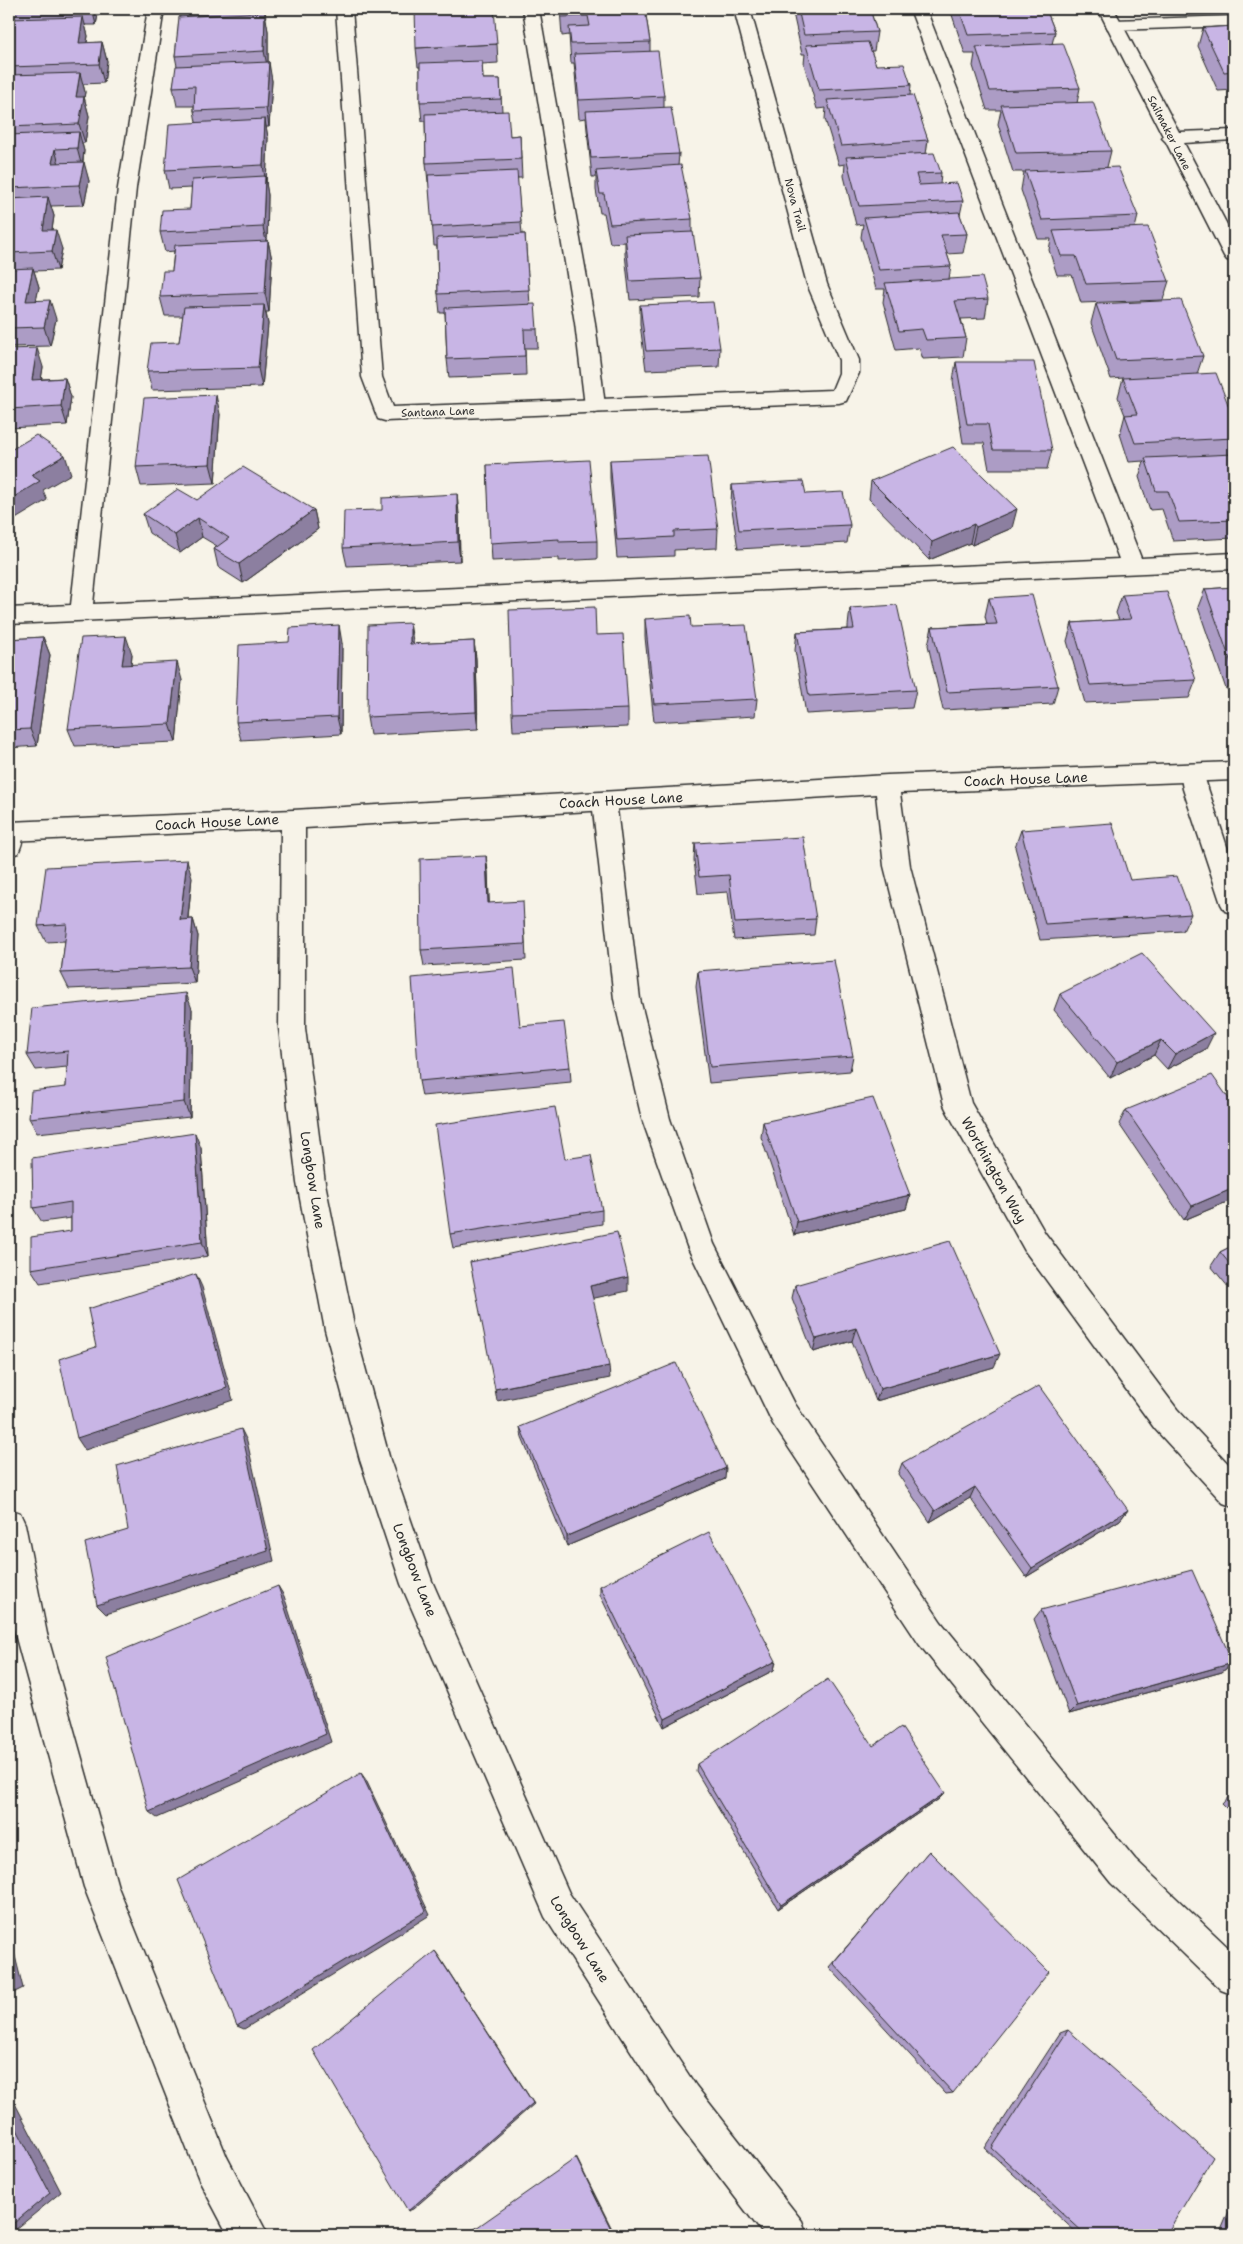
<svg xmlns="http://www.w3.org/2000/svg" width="1243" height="2244" font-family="'Shantell Sans',sans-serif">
<rect width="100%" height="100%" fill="#f7f3e8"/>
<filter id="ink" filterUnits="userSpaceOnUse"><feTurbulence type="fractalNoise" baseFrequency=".02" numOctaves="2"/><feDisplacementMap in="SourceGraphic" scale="10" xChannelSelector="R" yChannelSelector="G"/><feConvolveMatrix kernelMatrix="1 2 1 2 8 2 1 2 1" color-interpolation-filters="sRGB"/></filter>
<g filter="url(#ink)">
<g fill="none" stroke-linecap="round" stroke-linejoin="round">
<g stroke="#2b2b2b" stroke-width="3">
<g id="service">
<polygon points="148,9 164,9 136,188 93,604 1119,559 910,9 926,9 1141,558 1234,553 1234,569 9,624 9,608 71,605 118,188"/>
<polygon points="523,9 539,9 595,323 605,406 602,411 595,413 588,411 585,406 575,323"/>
<polygon points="1234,16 1234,26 1114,30 1108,29 1106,25 1108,21 1114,20"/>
<polygon points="1192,764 1201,767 1234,868 1234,914 1225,911 1221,904 1183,789 1180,773 1183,767"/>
<polygon points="604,792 613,794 616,801 640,999 670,1119 714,1244 795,1404 941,1622 1135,1859 1234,1953 1234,1995 1221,1990 1111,1883 919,1644 773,1424 687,1246 642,1119 614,999 592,801 595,794"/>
<path d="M11 821 20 824C25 834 23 843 18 853L9 856V822Z"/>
<polygon points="9,1509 20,1513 25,1524 47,1634 118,1887 227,2157 268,2235 228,2235 200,2182 84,1887 15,1634 9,1603"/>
</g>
</g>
<g stroke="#2b2b2b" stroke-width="3">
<g id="minor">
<polygon points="336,9 352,9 382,377 393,407 832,390 839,373 839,360 807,284 734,9 750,9 827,284 859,360 859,373 846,401 839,403 385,421 378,419 362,377"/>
<polygon points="1098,9 1114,9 1179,132 1234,130 1234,140 1184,143 1234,238 1234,262 1227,260 1224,256 1166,142 1162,138 1163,136"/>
<polygon points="1234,762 1234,780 900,793 910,866 971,1103 1045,1233 1177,1409 1234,1470 1234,1507 1223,1503 1155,1429 1025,1251 948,1113 944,1105 884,866 876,794 305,828 305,1028 325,1183 355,1330 390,1460 432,1581 569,1893 696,2086 802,2221 807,2235 764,2235 670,2112 545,1917 401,1584 360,1460 325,1330 297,1183 279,1028 281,829 9,841 9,822 293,810 887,775"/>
</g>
</g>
<use href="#service" fill="#f7f3e8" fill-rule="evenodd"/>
<use href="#minor" fill="#f7f3e8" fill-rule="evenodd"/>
</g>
<g fill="#ac9cc5" stroke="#2b2b2b">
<polygon points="9,9 99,9 96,25 85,25 88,36 87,43 102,42 107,61 104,83 83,84 85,92 84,97 89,116 85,143 82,143 84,151 83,162 89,181 84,205 51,206 54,216 52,230 62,249 58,270 34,271 39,287 36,300 56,319 50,346 9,347"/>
<polygon points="179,9 264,9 264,12 268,31 268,62 272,81 269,127 266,127 268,138 266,184 268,195 267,241 268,241 272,260 269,312 266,312 268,324 262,387 152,390 147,371 179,342 183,316 165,316 160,297 172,271 174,251 165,252 160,232 190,209 192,188 169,189 165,170 196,122 194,111 194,106 177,106 173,87 177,66 175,56 180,16"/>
<polygon points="560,9 645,9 650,42 650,51 664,96 664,108 679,154 678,166 692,219 692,232 700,278 699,297 630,300 625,254 625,242 610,243 604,213 600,213 596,190 596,177 592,177 587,130 586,118 579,119 575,73 574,63 571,63 569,35 562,36"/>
<polygon points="793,9 870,9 877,32 874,51 871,51 876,65 911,85 910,95 928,140 926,154 941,173 940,184 963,201 960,215 967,234 963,253 947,254 951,266 949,279 988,299 985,318 961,319 966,338 963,357 923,359 919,348 896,350 883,302 885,289 876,289 861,237 863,224 856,225 844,176 845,164 839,165 825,119 826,108 817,109 804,64 805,54 802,54 793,13"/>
<polygon points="952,9 1046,9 1055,32 1052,44 1080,88 1077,103 1111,151 1107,167 1138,216 1135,228 1169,281 1163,300 1081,303 1072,275 1057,275 1049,250 1051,239 1038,239 1021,190 1024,172 1013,172 998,124 1001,110 987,110 973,66 975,54 965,54 951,12"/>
<polygon points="1234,26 1234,90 1218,91 1198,46 1203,28"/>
<polygon points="497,44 498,63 482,64 483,79 500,79 502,111 510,136 520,135 522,178 517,178 522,234 525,234 530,305 537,329 538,348 525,348 526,375 449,378 447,359 445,313 440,313 438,294 437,246 434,246 429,182 428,182 426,163 425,121 422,121 420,102 420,67 418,67 416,48"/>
<polygon points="1096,304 1203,356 1197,374 1234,420 1234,538 1173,541 1162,509 1150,510 1139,477 1144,461 1129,462 1120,434 1125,415 1118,397 1123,378 1111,379 1091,323"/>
<polygon points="640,305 720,348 719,367 646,370 640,324"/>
<polygon points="9,349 43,367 41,379 65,378 71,397 67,425 9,428"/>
<polygon points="956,362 1052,450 1047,469 989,469 984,443 963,443 953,381"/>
<polygon points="220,414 215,483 141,486 136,467"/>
<polygon points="610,460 718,529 717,548 674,550 674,556 617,558 610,478"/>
<polygon points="487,465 597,541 597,559 559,561 559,558 492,561"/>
<polygon points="871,481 1012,528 972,545 970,543 929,560 869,499"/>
<polygon points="732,485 806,494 850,525 847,543 738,549 731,503"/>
<polygon points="197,500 314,510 318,529 243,583 218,567 214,549 217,546 202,537 180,553 149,533 143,514"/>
<polygon points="382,510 459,513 460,561 347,566 343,548"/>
<polygon points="1234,587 1234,688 1226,689 1198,607 1205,589"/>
<polygon points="1122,595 1196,680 1189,698 1085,703 1067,641 1072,623 1119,620 1116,613"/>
<polygon points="989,598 1058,686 1053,704 943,710 928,645 932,627 987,624 985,616"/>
<polygon points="850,608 916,690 912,708 806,714 795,650 797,632 848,629 848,626"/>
<polygon points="645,619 691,627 757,699 755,716 654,722 645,637"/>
<polygon points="596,635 628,709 628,727 513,731 512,713"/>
<polygon points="43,637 50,655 37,746 9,748 9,639"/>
<polygon points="413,641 413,644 474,641 476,659 478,729 370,735 367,717"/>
<polygon points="342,643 341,734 241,740 236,722"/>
<polygon points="132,654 131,665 182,680 176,742 75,746 68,729"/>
<polygon points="1021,830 1130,880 1191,914 1183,931 1040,940 1015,847"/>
<polygon points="695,843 816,919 814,935 734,940 728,892 698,894 694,860"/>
<polygon points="486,856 488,872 489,903 524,918 526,960 424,966 421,950"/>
<polygon points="192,877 188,919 193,919 198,936 195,983 69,989 61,973 65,941 46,942 38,926"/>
<polygon points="698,971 853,1056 850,1071 709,1083 696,987"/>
<polygon points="1060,994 1206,1049 1167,1069 1154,1055 1110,1078 1054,1010"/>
<polygon points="192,1009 190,1117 37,1133 29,1118 66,1087 67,1067 36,1070 27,1055"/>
<polygon points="520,1026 570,1067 571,1082 422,1096 419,1081"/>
<polygon points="1126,1110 1234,1199 1184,1220 1119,1124"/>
<polygon points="763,1122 910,1195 906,1209 794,1235 761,1137"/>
<polygon points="201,1148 208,1256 40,1283 31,1269 71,1231 71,1218 42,1222 33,1208"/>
<polygon points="565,1159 602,1210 602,1224 453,1248 450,1234"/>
<polygon points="1234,1245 1234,1294 1211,1266 1220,1252"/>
<polygon points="795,1285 994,1367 876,1401 852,1341 813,1352 792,1298"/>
<polygon points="520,1427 725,1479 567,1546 522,1438"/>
<polygon points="902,1463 1128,1510 1120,1520 1026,1577 970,1498 930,1522 898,1474"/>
<polygon points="600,1586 776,1661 774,1670 664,1727 600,1595"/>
<polygon points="1041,1610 1233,1663 1222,1672 1069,1714 1034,1619"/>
<polygon points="873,1746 945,1793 939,1799 778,1909 696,1771 697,1764"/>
<polygon points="1234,1791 1234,1816 1222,1804"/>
<polygon points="929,1851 953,2093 946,2094 829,1967 924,1857"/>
<polygon points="1068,2030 1166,2235 1079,2235 985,2148 1060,2033"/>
<polygon points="1230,2209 1234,2209 1234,2235 1219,2235"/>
</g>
<g fill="#8c7fa0" stroke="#2b2b2b">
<polygon points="92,9 99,9 96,25"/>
<polygon points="265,12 268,31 268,70 264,51"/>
<polygon points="83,17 88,36 83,62 79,43"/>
<polygon points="102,42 107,61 104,83 99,64"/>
<polygon points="269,62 272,81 269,127 266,108"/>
<polygon points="80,73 85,92 84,98 84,97 89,116 85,143 79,124 76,97"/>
<polygon points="265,119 268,138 266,184 263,165"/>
<polygon points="79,132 84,151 82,167 77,148"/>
<polygon points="55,149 60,168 52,163"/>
<polygon points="84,162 89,181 84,205 79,185"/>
<polygon points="265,176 268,195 267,246 263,227"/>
<polygon points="48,197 54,216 49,250 43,230"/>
<polygon points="56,230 62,249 58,270 52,251"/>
<polygon points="268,241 272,260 269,312 265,293"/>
<polygon points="33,268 39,287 32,320 26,301"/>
<polygon points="50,300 56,319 50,346 44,327"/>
<polygon points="264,305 268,324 262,387 258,368"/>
<polygon points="37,348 43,367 38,399 32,380"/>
<polygon points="65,378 71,397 67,425 61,406"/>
<polygon points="216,395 220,414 215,483 210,464"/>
<polygon points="65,455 71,474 43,490 47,500 9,523 9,500 31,475"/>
<polygon points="457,494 459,513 460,561 458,542"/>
<polygon points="1017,509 1012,528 972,545 976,527"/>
<polygon points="314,510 318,529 243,583 239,564"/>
<polygon points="198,518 202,537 180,553 175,535"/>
<polygon points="974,524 970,543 929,560 932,542"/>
<polygon points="410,623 413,641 413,663 410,644"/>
<polygon points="339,625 342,643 341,734 337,717"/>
<polygon points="126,636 132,654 129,683 122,665"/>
<polygon points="43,637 50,655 37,746 30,729"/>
<polygon points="474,641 476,659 478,729 476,712"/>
<polygon points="177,662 182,680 176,742 170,724"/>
<polygon points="486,856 488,872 490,920 488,903"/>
<polygon points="187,860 192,877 186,936 180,920"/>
<polygon points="193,919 198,936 195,983 189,967"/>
<polygon points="186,993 192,1009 190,1117 184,1102"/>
<polygon points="1214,1033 1206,1049 1167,1069 1175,1054"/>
<polygon points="1161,1040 1154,1055 1110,1078 1117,1062"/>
<polygon points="195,1133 201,1148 208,1256 202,1242"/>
<polygon points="1234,1188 1234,1199 1184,1220 1192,1206"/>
<polygon points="910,1195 906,1209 794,1235 797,1222"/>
<polygon points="196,1274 202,1287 233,1400 85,1450 77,1438"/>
<polygon points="628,1277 628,1291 590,1299 590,1286"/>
<polygon points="856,1328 852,1341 813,1352 816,1339"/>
<polygon points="1000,1354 994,1367 876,1401 880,1389"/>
<polygon points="609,1366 610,1378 497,1401 495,1389"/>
<polygon points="241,1429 247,1441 274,1561 106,1614 97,1605"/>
<polygon points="726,1468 725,1479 567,1546 567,1536"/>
<polygon points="975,1487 970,1498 930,1522 935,1511"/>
<polygon points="1128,1510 1120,1520 1026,1577 1032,1568"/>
<polygon points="278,1586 284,1596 331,1742 157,1818 149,1812"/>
<polygon points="776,1661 774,1670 664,1727 665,1719"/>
<polygon points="1233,1663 1222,1672 1069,1714 1077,1706"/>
<polygon points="361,1773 366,1780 430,1915 244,2029 237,2026"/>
<polygon points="945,1793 939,1799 778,1909 781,1905"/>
<polygon points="9,1932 23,1988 9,1995"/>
<polygon points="435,1951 438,1955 534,2104 413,2209 408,2211"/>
<polygon points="9,2092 61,2192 9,2235"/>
<polygon points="576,2157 615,2235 614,2235 576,2158"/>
</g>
<g fill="#c8b5e5" stroke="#2b2b2b">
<polygon points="415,9 494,9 497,44 416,48"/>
<polygon points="560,9 645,9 650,42 571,44 569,27 590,26 588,16 561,17"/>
<polygon points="798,9 870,9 877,32 804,35"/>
<polygon points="959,9 1046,9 1055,32 968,35"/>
<polygon points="265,12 264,51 175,56 179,17"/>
<polygon points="83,17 79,43 102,42 99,64 9,67 9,19"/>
<polygon points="1234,26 1234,71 1224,72 1203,28"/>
<polygon points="868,42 876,65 904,64 911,85 819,90 806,45"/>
<polygon points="1063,43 1080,88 990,91 976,47"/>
<polygon points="658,51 664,96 579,100 574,54"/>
<polygon points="482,61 483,79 500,79 501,99 420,102 420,63"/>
<polygon points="269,62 266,108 194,111 195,86 173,87 176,66"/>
<polygon points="80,73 76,97 84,97 79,124 9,127 9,75"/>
<polygon points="913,95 928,140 841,146 827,100"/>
<polygon points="1093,102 1111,151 1016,153 1001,105"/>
<polygon points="671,107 679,154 591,158 586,111"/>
<polygon points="508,111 510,136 520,135 521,159 426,163 425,114"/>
<polygon points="265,119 263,165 165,170 169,124"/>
<polygon points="79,132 77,148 55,149 52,163 84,162 79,185 9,188 9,135"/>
<polygon points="934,153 941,173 916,174 919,185 957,183 963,201 859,206 846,157"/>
<polygon points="681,165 692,219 610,224 604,194 600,194 596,171"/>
<polygon points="1118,167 1138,216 1042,220 1025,171"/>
<polygon points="517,171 521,222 432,227 428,175"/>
<polygon points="265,176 263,227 160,232 162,210 190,209 192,180"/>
<polygon points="48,197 43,230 56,230 52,251 9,253 9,199"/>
<polygon points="959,212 967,234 941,235 951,266 879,270 864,218"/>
<polygon points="1148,227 1169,281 1086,284 1076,256 1061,256 1053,231"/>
<polygon points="693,232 700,278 630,281 625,235"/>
<polygon points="525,234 529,290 438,294 437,238"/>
<polygon points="268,241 265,293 160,297 163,271 172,271 175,245"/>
<polygon points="33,268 26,301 50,300 44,327 9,328 9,269"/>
<polygon points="982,277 988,299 955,301 966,338 926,340 922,329 899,331 885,283"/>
<polygon points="1181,300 1203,356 1116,360 1096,304"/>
<polygon points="713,302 720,348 646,351 640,305"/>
<polygon points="535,304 537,329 524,329 525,356 447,359 445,308"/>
<polygon points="264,305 258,368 147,371 151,343 179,342 184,307"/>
<polygon points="37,348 32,380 65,378 61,406 9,409 9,349"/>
<polygon points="956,362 1034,362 1052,450 993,450 988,424 967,424"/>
<polygon points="1216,373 1234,420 1234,438 1135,443 1125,415 1137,414 1123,378"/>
<polygon points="216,395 210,464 136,467 144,398"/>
<polygon points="36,435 65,455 31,475 40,481 9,500 9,451"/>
<polygon points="953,447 1017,509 976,527 974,524 932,542 871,481"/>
<polygon points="1234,454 1234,520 1179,522 1168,491 1156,491 1145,458"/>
<polygon points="708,456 718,529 674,531 674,537 617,540 610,460"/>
<polygon points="589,460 597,541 559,542 559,539 490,543 487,465"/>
<polygon points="243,467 314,510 239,564 214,549 229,538 198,518 175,535 143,514 178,489 197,500"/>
<polygon points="803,481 806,494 843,492 850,525 739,530 732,485"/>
<polygon points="457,494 458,542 343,548 344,511 382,510 382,498"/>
<polygon points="1234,587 1234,671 1205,589"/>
<polygon points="1167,592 1196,680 1090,685 1072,623 1131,619 1122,595"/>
<polygon points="1032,595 1058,686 947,692 932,627 997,624 989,598"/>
<polygon points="897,605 916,690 809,696 797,632 854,629 850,608"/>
<polygon points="595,607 596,635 623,634 628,709 512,713 509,610"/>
<polygon points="690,616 691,627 746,625 757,699 654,704 645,619"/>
<polygon points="410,623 410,644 474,641 476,712 367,717 368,625"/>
<polygon points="339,625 337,717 236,722 239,645 289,642 290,628"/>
<polygon points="126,636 122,665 177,662 170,724 68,729 81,638"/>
<polygon points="43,637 30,729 9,730 9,639"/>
<polygon points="1112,823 1130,880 1177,876 1191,914 1045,924 1021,830"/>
<polygon points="803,837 816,919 735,923 729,875 699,877 695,843"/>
<polygon points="486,856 488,903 523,901 525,944 421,950 420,859"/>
<polygon points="187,860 180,920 193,919 189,967 61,973 67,924 38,926 46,867"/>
<polygon points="1142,953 1214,1033 1175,1054 1161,1040 1117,1062 1060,994"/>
<polygon points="834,960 853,1056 710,1067 698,971"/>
<polygon points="514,968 520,1026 564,1022 570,1067 419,1081 412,978"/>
<polygon points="186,993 184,1102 29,1118 31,1091 66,1087 68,1051 27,1055 32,1008"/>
<polygon points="1212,1075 1234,1106 1234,1188 1192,1206 1126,1110"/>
<polygon points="873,1098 910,1195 797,1222 763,1122"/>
<polygon points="555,1107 565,1159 591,1155 602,1210 450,1234 435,1125"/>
<polygon points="195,1133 202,1242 31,1269 31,1237 71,1231 71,1202 33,1208 32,1158"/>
<polygon points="617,1232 628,1277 590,1286 609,1366 495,1389 470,1262"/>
<polygon points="950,1241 1000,1354 880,1389 856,1328 816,1339 795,1285"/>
<polygon points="1234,1245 1234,1269 1220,1252"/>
<polygon points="196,1274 227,1388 77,1438 59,1359 96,1347 88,1309"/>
<polygon points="676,1363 726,1468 567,1536 520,1427"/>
<polygon points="1039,1386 1128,1510 1032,1568 975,1487 935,1511 902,1463"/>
<polygon points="241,1429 268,1551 97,1605 85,1543 128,1530 117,1466"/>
<polygon points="709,1532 776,1661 665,1719 600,1586"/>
<polygon points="1192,1570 1233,1663 1077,1706 1041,1610"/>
<polygon points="278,1586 326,1734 149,1812 106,1657"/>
<polygon points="828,1679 873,1746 901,1727 945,1793 781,1905 697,1764"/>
<polygon points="361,1773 426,1911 237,2026 178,1880"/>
<polygon points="929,1851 1049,1972 953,2093 833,1963"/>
<polygon points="435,1951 533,2103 408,2211 313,2050"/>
<polygon points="9,1972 12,1985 9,1986"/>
<polygon points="1068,2030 1213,2157 1166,2235 1086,2235 992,2148"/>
<polygon points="9,2114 50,2193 9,2227"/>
<polygon points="576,2158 614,2235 466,2235"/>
</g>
</g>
<g text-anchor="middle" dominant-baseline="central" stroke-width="4" stroke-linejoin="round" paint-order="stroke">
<g font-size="11" fill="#2b2b2b" stroke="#f7f3e8">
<text transform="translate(1169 133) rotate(63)">Sailmaker Lane</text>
<text transform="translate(795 205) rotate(75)">Nova Trail</text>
<text transform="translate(438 412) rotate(-2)">Santana Lane</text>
</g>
<g font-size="14" fill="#2b2b2b" stroke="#f7f3e8">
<text transform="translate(1026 779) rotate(-2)">Coach House Lane</text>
<text transform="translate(621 800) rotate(-3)">Coach House Lane</text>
<text transform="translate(217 822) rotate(-3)">Coach House Lane</text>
<text transform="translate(994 1170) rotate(61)">Worthington Way</text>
<text transform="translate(313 1180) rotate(81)">Longbow Lane</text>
<text transform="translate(415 1570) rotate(69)">Longbow Lane</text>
<text transform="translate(580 1939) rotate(58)">Longbow Lane</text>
</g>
</g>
<rect width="1243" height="2244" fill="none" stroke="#f7f3e8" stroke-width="30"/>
<rect x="15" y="15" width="1213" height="2214" fill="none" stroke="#2b2b2b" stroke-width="2" filter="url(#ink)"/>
</svg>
